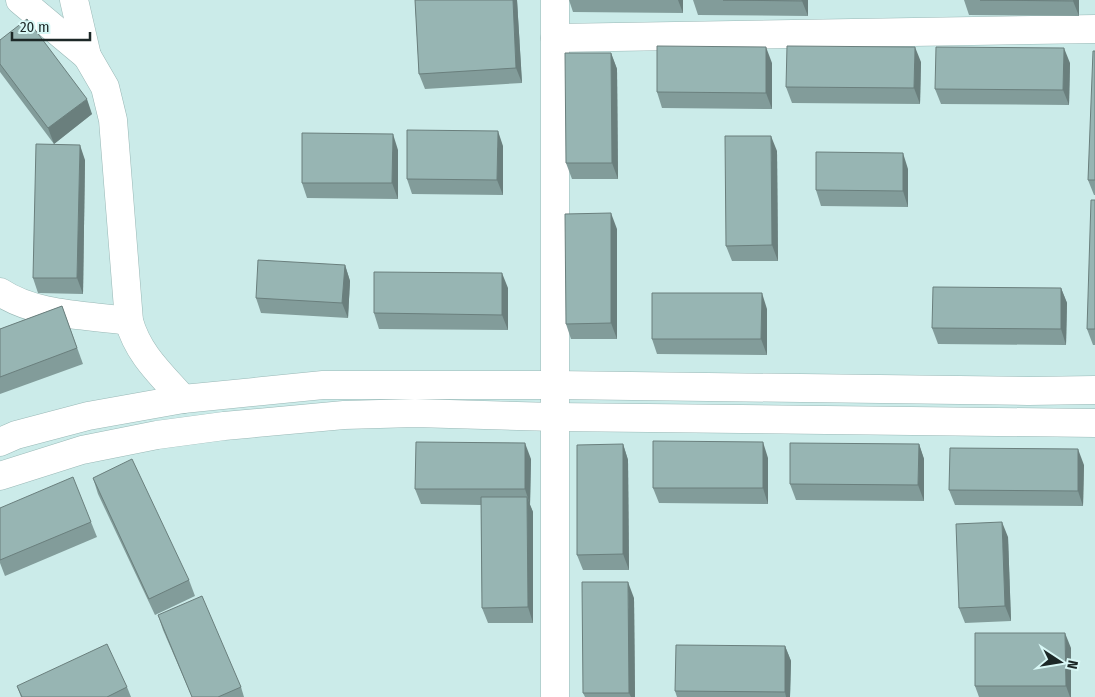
<svg xmlns="http://www.w3.org/2000/svg" width="1095" height="697" font-family="'Fira Sans Condensed',sans-serif">
<rect width="100%" height="100%" fill="#cbebe9"/>
<g fill="none" stroke-linecap="round" stroke-linejoin="round">
<g stroke="#99b8b6" stroke-width="29">
<g id="minor">
<polyline points="20,0 87,56"/>
<path d="M74 0 87 56 105 87 113 120 129 321C138 354 161 374 183 399"/>
<polyline points="555,38 1095,29"/>
<path d="M0 292C36 316 87 315 129 321"/>
<polyline points="0,442 16,435 88,416 183,399 323,385 556,385 1028,391 1095,390"/>
<polyline points="0,476 82,450 157,435 224,426 344,415 415,413 555,417 1095,423"/>
<polyline points="555,697 555,0"/>
</g>
</g>
<use href="#minor" stroke="#fff" stroke-width="28"/>
</g>
<g fill="#829c9a">
<polygon points="415,0 517,0 522,83 425,89 419,74"/>
<polygon points="569,0 683,0 683,13 573,12"/>
<polygon points="693,0 808,0 808,16 698,15"/>
<polygon points="964,0 1079,0 1079,16 969,15"/>
<polygon points="0,40 92,114 54,144 0,72"/>
<polygon points="1095,51 1095,195 1094,195 1088,180"/>
<polygon points="611,53 617,69 618,179 572,179 566,163"/>
<polygon points="921,62 920,104 792,103 786,87"/>
<polygon points="772,63 772,109 662,108 657,92"/>
<polygon points="1070,63 1069,105 941,104 935,89"/>
<polygon points="503,146 503,195 412,194 407,179"/>
<polygon points="398,150 398,199 307,198 302,183"/>
<polygon points="777,151 778,261 732,261 726,246"/>
<polygon points="85,160 83,294 38,293 33,278"/>
<polygon points="908,169 908,207 821,206 816,190"/>
<polygon points="1095,200 1095,345 1093,345 1087,329"/>
<polygon points="617,229 617,339 571,339 566,324"/>
<polygon points="345,265 350,281 348,318 261,313 256,298"/>
<polygon points="508,288 508,330 379,329 374,313"/>
<polygon points="1061,288 1067,303 1066,345 938,344 932,328"/>
<polygon points="62,306 83,364 0,394 0,329"/>
<polygon points="767,309 767,355 657,354 652,339"/>
<polygon points="623,444 628,460 629,570 583,570 577,555"/>
<polygon points="919,444 924,459 924,501 796,500 790,484"/>
<polygon points="768,458 768,504 659,503 653,488"/>
<polygon points="531,459 530,505 533,512 533,623 488,623 482,608 481,505 421,504 415,489"/>
<polygon points="1084,465 1083,506 955,505 949,490"/>
<polygon points="93,478 189,580 195,596 155,615 98,494"/>
<polygon points="0,508 91,522 97,537 5,576 0,563"/>
<polygon points="1008,537 1011,621 965,623 959,608"/>
<polygon points="634,598 635,697 585,697 583,693"/>
<polygon points="158,615 241,687 244,697 192,697 163,630"/>
<polygon points="785,646 791,661 790,697 677,697 675,691"/>
<polygon points="1071,648 1071,697 979,697 975,686"/>
<polygon points="17,686 127,687 131,697 21,697"/>
</g>
<g fill="#6a7f7d">
<polygon points="513,0 517,0 522,83 516,68"/>
<polygon points="678,0 683,0 683,13"/>
<polygon points="802,0 808,0 808,16 802,1"/>
<polygon points="1074,0 1079,0 1079,16 1073,1"/>
<polygon points="766,47 772,63 772,109 766,93"/>
<polygon points="915,47 921,62 920,104 914,88"/>
<polygon points="1064,48 1070,63 1069,105 1063,90"/>
<polygon points="611,53 617,69 618,179 612,163"/>
<polygon points="87,99 92,114 54,144 48,128"/>
<polygon points="498,131 503,146 503,195 497,180"/>
<polygon points="393,134 398,150 398,199 392,183"/>
<polygon points="771,136 777,151 778,261 772,245"/>
<polygon points="80,145 85,160 83,294 77,278"/>
<polygon points="903,153 908,169 908,207 903,191"/>
<polygon points="611,213 617,229 617,339 611,323"/>
<polygon points="345,265 350,281 348,318 342,303"/>
<polygon points="502,273 508,288 508,330 502,315"/>
<polygon points="1061,288 1067,303 1066,345 1061,329"/>
<polygon points="762,293 767,309 767,355 761,339"/>
<polygon points="763,442 768,458 768,504 763,488"/>
<polygon points="525,443 531,459 530,505 525,489"/>
<polygon points="623,444 628,460 629,570 623,554"/>
<polygon points="919,444 924,459 924,501 918,485"/>
<polygon points="1078,449 1084,465 1083,506 1078,491"/>
<polygon points="527,497 533,512 533,623 528,607"/>
<polygon points="1002,522 1008,537 1011,621 1005,606"/>
<polygon points="628,582 634,598 635,697 631,697 629,693"/>
<polygon points="1065,633 1071,648 1071,697 1070,697 1066,686"/>
<polygon points="785,646 791,661 790,697 786,697 785,692"/>
</g>
<g fill="#97b5b3" stroke="#6a7f7d">
<polygon points="415,0 513,0 516,68 419,74"/>
<polygon points="723,0 802,0 802,1"/>
<polygon points="980,0 1074,0 1073,1"/>
<polygon points="27,19 87,99 48,128 0,64 0,40"/>
<polygon points="657,46 766,47 766,93 657,92"/>
<polygon points="787,46 915,47 914,88 786,87"/>
<polygon points="936,47 1064,48 1063,90 935,89"/>
<polygon points="1093,51 1095,51 1095,180 1088,180"/>
<polygon points="565,53 611,53 612,163 566,163"/>
<polygon points="407,130 498,131 497,180 407,179"/>
<polygon points="302,133 393,134 392,183 302,183"/>
<polygon points="725,136 771,136 772,245 726,246"/>
<polygon points="36,144 80,145 77,278 33,278"/>
<polygon points="816,152 903,153 903,191 816,190"/>
<polygon points="1091,200 1095,200 1095,329 1087,329"/>
<polygon points="611,213 611,323 566,324 565,214"/>
<polygon points="258,260 345,265 342,303 256,298"/>
<polygon points="374,272 502,273 502,315 374,313"/>
<polygon points="933,287 1061,288 1061,329 932,328"/>
<polygon points="652,293 762,293 761,339 652,339"/>
<polygon points="62,306 77,348 0,377 0,329"/>
<polygon points="653,441 763,442 763,488 653,488"/>
<polygon points="416,442 525,443 525,489 415,489"/>
<polygon points="790,443 919,444 918,485 790,484"/>
<polygon points="623,444 623,554 577,555 577,445"/>
<polygon points="950,448 1078,449 1078,491 949,490"/>
<polygon points="132,459 189,580 149,599 93,478"/>
<polygon points="73,477 91,522 0,560 0,508"/>
<polygon points="481,497 527,497 528,607 482,608"/>
<polygon points="1002,522 1005,606 959,608 956,524"/>
<polygon points="582,582 628,582 629,693 583,693"/>
<polygon points="202,596 241,687 218,697 192,697 158,615"/>
<polygon points="975,633 1065,633 1066,686 975,686"/>
<polygon points="107,644 127,687 107,697 22,697 17,686"/>
<polygon points="676,645 785,646 785,692 675,691"/>
</g>
<g transform="translate(1060 662) rotate(102)" stroke="#d8f8f6" stroke-width="4" paint-order="stroke">
<path d="M0-4L9 19L0 12L-9 19Z" fill="#1c2827"/>
<text y="-8" font-size="14" font-weight="bold" text-anchor="middle" fill="#1c2827">N</text>
</g>
<path d="M12 32v8h78v-8" fill="none" stroke="#1c2827" stroke-width="2.5"/>
<text x="20" y="32" font-size="15" fill="#1c2827" stroke="#d8f8f6" stroke-width="4" paint-order="stroke">20 m</text>
</svg>
